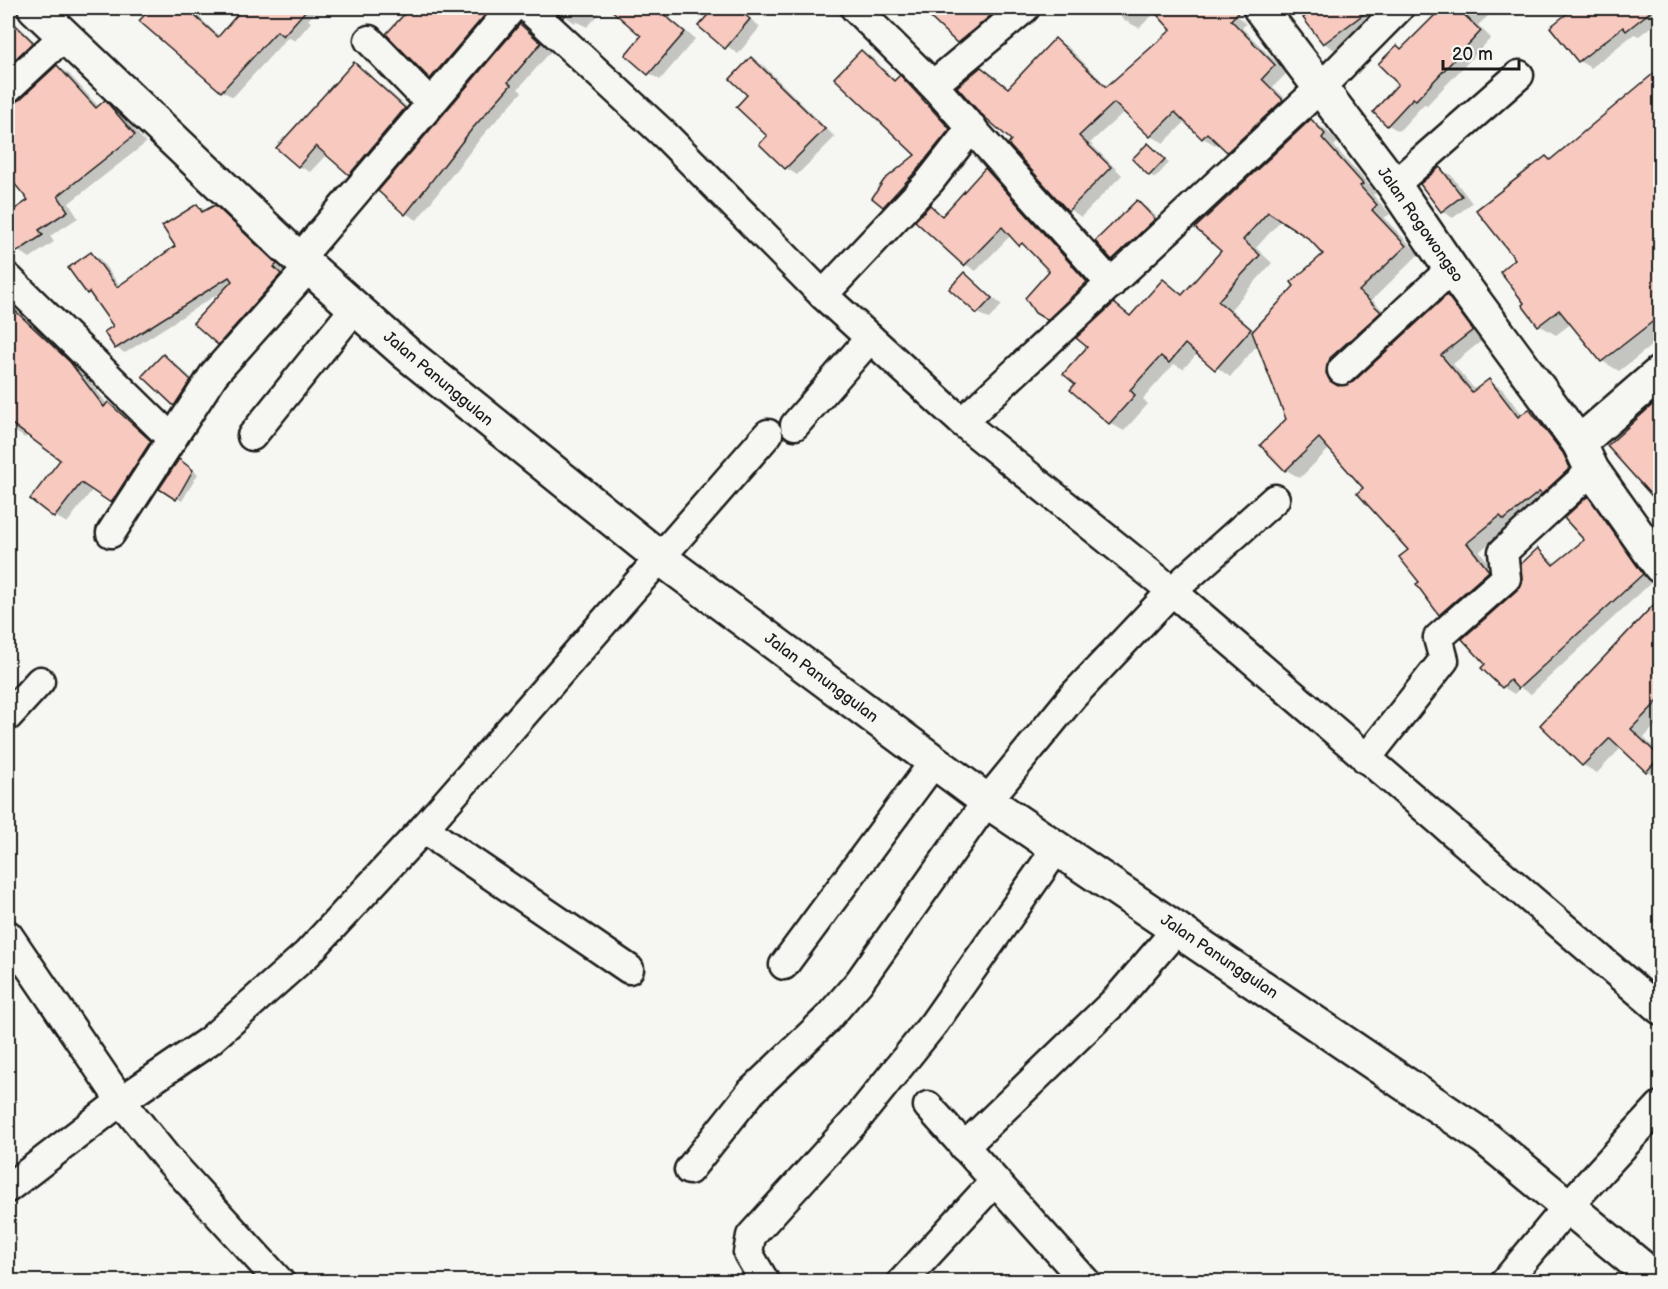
<svg xmlns="http://www.w3.org/2000/svg" width="1668" height="1289" font-family="'Balsamiq Sans',sans-serif">
<rect width="100%" height="100%" fill="#f6f6f2"/>
<filter id="ink" filterUnits="userSpaceOnUse"><feTurbulence type="fractalNoise" baseFrequency=".0167" numOctaves="2"/><feDisplacementMap in="SourceGraphic" scale="12" xChannelSelector="R" yChannelSelector="G"/><feConvolveMatrix kernelMatrix="1 2 1 2 8 2 1 2 1" color-interpolation-filters="sRGB"/></filter>
<g filter="url(#ink)">
<g fill="#0003" fill-rule="evenodd">
<polygon points="134,8 207,8 199,17 220,37 245,8 319,8 308,20 311,22 295,41 288,37 233,97 222,91"/>
<polygon points="412,8 509,8 442,84 431,78 388,34"/>
<polygon points="553,8 605,8 587,27 576,21 575,23"/>
<polygon points="611,8 679,8 670,18 695,39 660,80 649,73 643,36"/>
<polygon points="716,8 737,8 760,27 738,54 701,26"/>
<polygon points="922,8 1021,8 973,51 958,42"/>
<polygon points="1112,8 1230,8 1246,24 1242,28 1287,73 1273,87 1295,107 1240,158 1218,141 1215,145 1203,138 1186,121 1164,143 1151,136 1125,111 1090,143 1122,175 1081,217 1069,209 1013,140 981,68 1010,89 1056,40 1068,47 1108,87 1173,30 1157,11 1139,28 1124,20"/>
<polygon points="1304,8 1368,8 1376,18 1335,50 1324,43"/>
<polygon points="1444,8 1497,8 1478,25 1491,38 1427,105 1424,104 1399,131 1388,125 1401,84 1397,46 1403,49"/>
<polygon points="1576,8 1647,8 1658,21 1639,36 1634,34 1591,68 1579,61 1552,27"/>
<polygon points="8,15 43,50 8,86"/>
<polygon points="521,25 552,50 518,89 522,92 483,135 417,220 405,213"/>
<polygon points="861,52 873,58 896,81 900,77 911,84 960,136 895,213 883,206 917,156"/>
<polygon points="751,58 763,65 835,137 797,175 786,168 750,95"/>
<polygon points="354,64 365,70 416,115 361,180 327,154 310,172 299,166"/>
<polygon points="57,67 69,74 99,107 105,102 116,109 146,143 69,203 78,218 50,236 54,242 30,258 18,251 8,236 8,216 31,201 8,174 8,113"/>
<polygon points="1660,69 1660,339 1619,371 1602,361 1572,323 1556,335 1539,325 1526,303 1517,260 1546,157 1552,161"/>
<path d="M1311 121 1325 129 1338 142 1334 146 1376 193 1373 195 1390 214 1384 218 1419 254 1372 300 1393 320 1339 382 1341 387 1354 383 1447 297 1461 305 1485 338 1453 364 1476 391 1489 381 1502 389 1523 415 1529 411 1542 419 1583 476 1513 524 1480 551 1501 580 1454 622 1440 614 1421 582 1410 550 1365 488 1330 448 1300 478 1286 470 1288 419 1258 344 1230 377 1198 353 1183 369 1174 364 1143 399 1148 404 1124 431 1110 423 1073 390 1077 384 1089 347 1114 304 1132 316 1163 281 1184 295 1223 251ZM1282 219 1310 236 1325 255 1255 331 1231 309 1272 263 1256 248Z"/>
<polygon points="1148,145 1169,163 1155,178 1150,175"/>
<polygon points="1440,169 1451,175 1472,203 1453,218 1442,211"/>
<polygon points="985,170 996,176 1097,289 1059,325 1048,319 1051,271 1031,251 1011,235 976,271 965,264 930,207 944,216"/>
<polygon points="1137,202 1149,209 1166,227 1124,265 1113,259"/>
<polygon points="197,205 205,210 215,207 224,212 285,270 282,273 289,280 227,349 219,344 224,290 125,353 116,348 106,333 115,327 95,297 88,293 92,254 100,259 120,286 177,246"/>
<polygon points="964,274 1002,305 989,319 978,313"/>
<polygon points="8,308 13,314 40,329 82,371 107,404 119,411 162,449 123,509 93,489 67,523 55,516 62,460 28,435 25,438 8,427"/>
<polygon points="164,356 175,363 201,387 186,411 175,404"/>
<polygon points="1660,401 1660,502 1609,446"/>
<polygon points="184,463 198,474 182,501 161,489"/>
<polygon points="1588,498 1599,505 1653,581 1531,694 1520,688 1514,694 1503,687 1487,664 1538,550 1557,564 1586,540"/>
<polygon points="1660,519 1660,532 1655,524"/>
<polygon points="1660,601 1660,720 1644,738 1660,754 1660,779 1647,771 1622,747 1597,773 1583,765"/>
</g>
<g fill="#f8c9be" stroke="#1c1c1c" stroke-width="1.5">
<polygon points="151,8 186,8 218,37 243,8 308,8 283,36 277,31 221,92 139,21"/>
<polygon points="410,8 491,8 430,79 386,34"/>
<polygon points="552,8 571,8 563,18"/>
<polygon points="609,8 656,8 685,32 648,75 625,55 641,36"/>
<polygon points="714,8 736,8 750,19 725,49 698,26"/>
<polygon points="920,8 1000,8 957,43"/>
<polygon points="1151,8 1242,8 1231,20 1275,65 1262,79 1283,100 1227,152 1207,133 1202,139 1175,112 1150,137 1114,103 1079,136 1111,167 1068,211 1008,144 1011,140 980,113 957,87 981,67 1008,88 1055,38 1106,87 1171,30"/>
<polygon points="1316,8 1372,8 1323,44 1303,18"/>
<polygon points="1442,8 1457,8 1481,31 1416,100 1413,98 1387,126 1373,112 1398,84 1378,64 1397,45 1401,49"/>
<polygon points="1574,8 1655,8 1626,31 1623,27 1578,62 1550,27"/>
<polygon points="8,18 33,42 8,66"/>
<polygon points="520,24 541,43 508,82 511,85 472,129 405,215 378,191"/>
<polygon points="861,50 894,81 900,75 950,129 917,170 883,207 872,198 884,180 915,155 834,78"/>
<polygon points="751,57 825,129 785,169 759,144 767,136 736,107 747,95 730,79"/>
<polygon points="354,62 405,108 349,175 316,146 298,167 276,148"/>
<polygon points="57,65 96,108 105,100 135,135 58,196 68,211 39,230 43,235 17,252 8,239 8,214 28,200 8,176 8,104 19,100"/>
<polygon points="1660,68 1660,316 1601,362 1559,310 1538,326 1522,305 1524,303 1500,272 1515,259 1476,210 1546,156 1550,160"/>
<polygon points="1311,119 1325,134 1322,138 1363,184 1360,186 1377,205 1372,210 1406,246 1359,291 1381,312 1330,358 1326,373 1330,381 1338,386 1353,382 1447,295 1473,330 1441,355 1472,392 1489,379 1518,417 1529,409 1563,453 1570,468 1542,494 1539,492 1504,520 1500,516 1467,543 1489,571 1439,615 1416,584 1419,582 1399,557 1408,550 1357,493 1363,488 1319,438 1285,471 1260,445 1286,419 1252,332 1294,286 1291,282 1323,254 1308,238 1268,212 1243,240 1260,255 1218,301 1251,329 1215,370 1185,344 1169,363 1161,356 1130,390 1135,395 1109,424 1070,390 1075,384 1063,374 1087,347 1076,338 1114,303 1130,316 1163,279 1182,295 1221,251 1195,228"/>
<polygon points="1148,143 1165,159 1149,176 1132,159"/>
<polygon points="1440,167 1462,196 1441,212 1420,184"/>
<polygon points="985,168 1087,282 1047,320 1035,313 1025,298 1049,271 1022,243 1019,246 1002,227 964,266 915,221 930,205 942,216"/>
<polygon points="1137,200 1155,219 1112,260 1095,241"/>
<polygon points="197,204 202,212 215,205 277,264 274,267 281,274 218,345 193,323 232,281 229,277 115,349 104,332 113,326 89,292 87,294 68,268 91,252 117,287 175,246 162,226"/>
<polygon points="964,272 992,298 977,314 949,289"/>
<polygon points="8,304 70,362 104,407 108,402 151,441 111,503 81,483 54,518 30,499 60,460 8,421"/>
<polygon points="163,354 191,380 174,406 142,376"/>
<polygon points="1660,398 1660,505 1607,446"/>
<polygon points="179,459 193,470 176,500 159,489"/>
<polygon points="1588,496 1643,574 1518,689 1510,680 1502,688 1481,668 1485,664 1462,639 1517,590 1522,583 1521,564 1538,548 1553,565 1584,540 1564,518"/>
<polygon points="1660,598 1660,699 1631,729 1660,757 1646,772 1610,738 1582,766 1540,725"/>
</g>
<g fill="none" stroke-linecap="round" stroke-linejoin="round">
<g stroke="#1c1c1c" stroke-width="33">
<g id="minor">
<polyline points="528,8 667,137 823,295 962,422 1172,591 1660,1010"/>
<polyline points="855,8 933,85 1111,284"/>
<polyline points="369,40 429,102"/>
<polyline points="933,85 1025,8"/>
<polyline points="8,88 63,37"/>
<polyline points="1394,185 1519,75"/>
<polyline points="299,259 512,8"/>
<polyline points="8,278 172,439"/>
<polyline points="823,295 930,181 972,127"/>
<polyline points="1342,370 1451,269"/>
<polyline points="962,422 1320,88 1399,8"/>
<polyline points="795,425 870,338"/>
<polyline points="252,436 355,308"/>
<polyline points="111,533 214,374 309,267"/>
<polyline points="8,716 40,681"/>
<polyline points="1366,759 1444,660 1438,638 1506,578 1503,552 1592,470"/>
<polyline points="425,827 441,841 629,969"/>
<polyline points="8,935 121,1101 166,1157 280,1282"/>
<polyline points="784,965 934,762"/>
<polyline points="928,1106 1086,1282"/>
<polyline points="964,1147 1116,1000 1177,929"/>
<polyline points="689,1170 751,1092 827,1019 859,982 987,801 1072,697 1172,591 1275,499"/>
<polyline points="8,1188 121,1101 209,1041 307,954 425,827 768,434"/>
<polyline points="765,1282 748,1253 751,1236 857,1119 934,1023 1057,848"/>
<polyline points="902,1282 995,1181"/>
<polyline points="1505,1282 1569,1205 1660,1106"/>
</g>
</g>
<g stroke="#1c1c1c" stroke-width="38">
<g id="tertiary">
<polyline points="1260,8 1394,185 1451,269 1579,443 1592,470 1660,566"/>
<polyline points="1579,443 1660,373"/>
</g>
</g>
<g stroke="#1c1c1c" stroke-width="38">
<polyline id="secondary" points="35,8 285,246 406,353 659,557 987,801 1485,1138 1659,1282"/>
</g>
<use href="#minor" stroke="#f6f6f2" stroke-width="28"/>
<use href="#tertiary" stroke="#f6f6f2" stroke-width="33"/>
<use href="#secondary" stroke="#f6f6f2" stroke-width="33"/>
</g>
</g>
<g text-anchor="middle" dominant-baseline="central" stroke-width="5" stroke-linejoin="round" paint-order="stroke">
<g font-size="16" fill="#1c1c1c" stroke="#f6f6f2">
<text transform="translate(1420 225) rotate(55)">Jalan Rogowongso</text>
<text transform="translate(438 379) rotate(40)">Jalan Panunggulan</text>
<text transform="translate(821 678) rotate(37)">Jalan Panunggulan</text>
<text transform="translate(1219 957) rotate(34)">Jalan Panunggulan</text>
</g>
</g>
<rect width="1668" height="1289" fill="none" stroke="#f6f6f2" stroke-width="30"/>
<rect x="15" y="15" width="1638" height="1259" fill="none" stroke="#1c1c1c" stroke-width="2" filter="url(#ink)"/>
<path d="M1443 60v9h76v-9" fill="none" stroke="#1c1c1c" stroke-width="3"/>
<text x="1452" y="60" font-size="18" fill="#1c1c1c" stroke="#f6f6f2" stroke-width="4.5" paint-order="stroke">20 m</text>
</svg>
